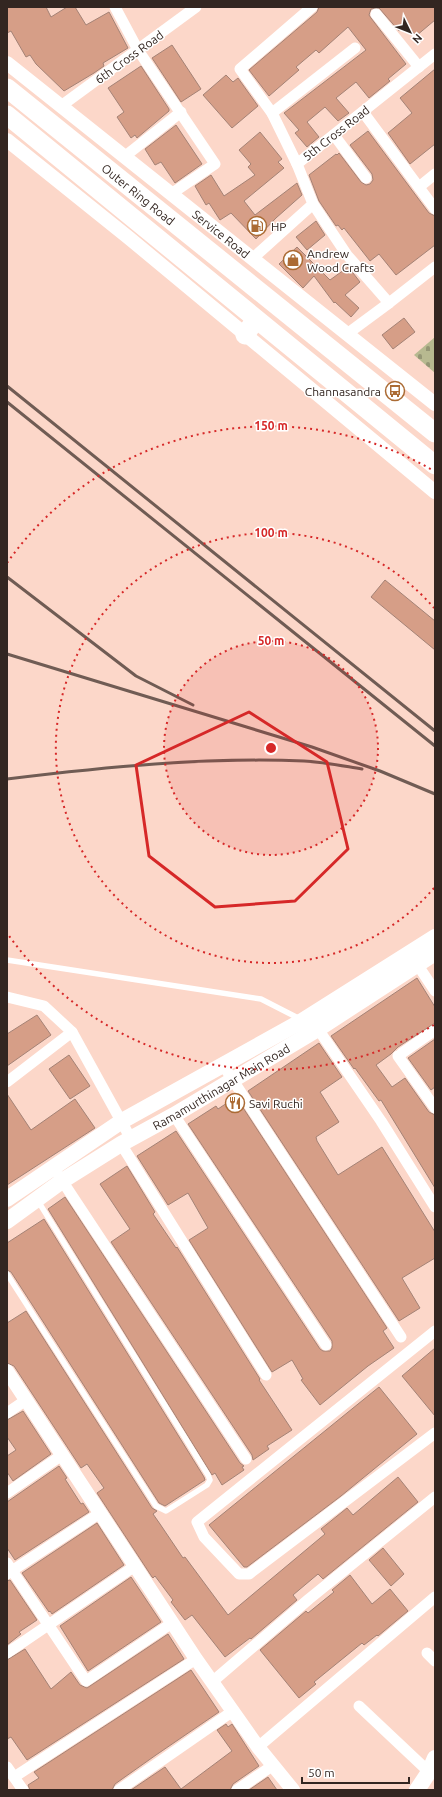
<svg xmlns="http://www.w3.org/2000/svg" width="442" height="1797" font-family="Ubuntu,sans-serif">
<defs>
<pattern id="cemetery-stones" width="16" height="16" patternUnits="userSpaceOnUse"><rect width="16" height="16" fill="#b7b990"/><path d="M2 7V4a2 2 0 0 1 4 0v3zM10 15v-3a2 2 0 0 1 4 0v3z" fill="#959675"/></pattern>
</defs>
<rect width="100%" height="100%" fill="#fcd7c9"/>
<polygon fill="url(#cemetery-stones)" points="435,337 435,373 414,355"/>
<g fill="#d69e87" stroke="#a48275">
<polygon points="7,7 46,7 51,17 67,7 75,7 86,25 109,12 128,48 103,63 104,66 94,73 64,91 36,64 30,55 26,57 11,31 7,33"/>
<polygon points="319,7 435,7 435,20 416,36 407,25 399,31 379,8 371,9 369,15 371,18 406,64 388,79 390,81 369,98 356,82 336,98 349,113 338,121 325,107 307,122 319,137 307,147 295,133 299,130 284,113 366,50 348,27 319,53 316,50 296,67 299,70 269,96 249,70 317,12"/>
<polygon points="172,45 201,89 181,102 152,58"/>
<polygon points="141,66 169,109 169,111 137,138 135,135 131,138 117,117 124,112 108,88"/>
<polygon points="435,69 435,144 410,164 388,133 412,113 400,98"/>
<polygon points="226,75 233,82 238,78 258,106 232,128 203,95"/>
<polygon points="176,125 202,164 175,183 161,162 155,165 145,149"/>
<polygon points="368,131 429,213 435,216 435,245 396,275 379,254 370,261 344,228 342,230 338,225 336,226 319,201 309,175 336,154 337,155 339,153 361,182 366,185 370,184 373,180 372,174 350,145"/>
<polygon points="260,132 282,159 278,162 284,168 244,201 255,215 297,183 302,195 276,218 256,239 231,213 220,220 209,203 206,205 195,186 211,175 224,196 255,175 248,167 251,164 239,150"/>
<polygon points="316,221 325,235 307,250 296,237"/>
<polygon points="297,247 330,280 348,267 353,273 360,282 345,295 359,308 351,317 335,302 334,303 314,276 303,288 279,264"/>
<polygon points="404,318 415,332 393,349 382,335"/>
<polygon points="385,580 435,621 435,650 371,597"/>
<polygon points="417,978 435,1007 435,1023 398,1047 391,1054 376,1065 392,1087 405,1078 429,1112 435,1115 435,1188 381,1100 379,1101 360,1075 355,1068 354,1069 331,1036"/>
<polygon points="37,1015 51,1035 7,1066 7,1034"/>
<polygon points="435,1039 435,1087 431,1090 408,1058"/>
<polygon points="319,1043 342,1077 320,1092 339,1122 316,1137 317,1141 338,1175 382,1147 435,1232 435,1258 402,1278 420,1308 399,1321 248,1091"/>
<polygon points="69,1055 90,1086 70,1099 49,1069"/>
<polygon points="7,1094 31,1130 75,1099 95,1128 7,1185"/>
<polygon points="236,1097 387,1328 383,1331 394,1348 368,1366 320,1405 301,1380 303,1379 292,1360 272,1372 189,1240 208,1228 188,1193 168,1205 137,1156 176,1131 320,1349 323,1351 330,1351 332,1348 332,1341 188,1124 216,1106 218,1109"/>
<polygon points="127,1166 155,1212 153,1214 176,1248 177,1247 260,1379 259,1380 292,1430 267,1446 269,1449 253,1460 252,1455 111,1242 130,1229 100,1184"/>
<polygon points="65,1197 240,1463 244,1466 242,1467 244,1470 222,1485 215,1473 212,1475 48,1209"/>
<polygon points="44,1219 204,1477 205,1480 165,1506 159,1503 33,1306 11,1272 7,1270 7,1243"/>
<polygon points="26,1311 152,1508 157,1511 153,1514 160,1524 183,1558 185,1557 228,1615 325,1534 321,1529 347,1508 353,1515 398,1477 418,1502 323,1579 318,1574 293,1595 297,1600 251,1639 250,1638 225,1657 192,1615 185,1620 171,1602 173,1600 155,1576 153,1578 152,1577 97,1493 104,1488 87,1464 81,1468 14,1366 7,1363 7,1323"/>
<polygon points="435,1348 435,1416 402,1376"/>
<polygon points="379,1387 417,1434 341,1496 247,1567 244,1567 209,1525"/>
<polygon points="23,1411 51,1454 13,1481 7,1472 7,1456 16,1450 7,1437 7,1420"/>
<polygon points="59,1466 67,1478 65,1479 81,1504 83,1503 89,1512 15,1560 7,1548 7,1502"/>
<polygon points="97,1523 124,1565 52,1614 50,1611 49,1612 22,1573"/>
<polygon points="383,1548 404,1574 391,1586 369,1560"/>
<polygon points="350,1575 372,1604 390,1589 408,1611 378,1636 377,1635 364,1645 362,1643 314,1682 316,1684 299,1698 260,1650 306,1611 308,1613 334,1592 332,1590"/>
<polygon points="131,1577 161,1622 88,1671 60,1626"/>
<polygon points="10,1580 37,1620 19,1632 21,1634 7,1645 7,1581"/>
<polygon points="168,1634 184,1659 27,1760 11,1737 7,1739 7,1660 25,1649 51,1689 71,1672 80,1685 87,1688"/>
<polygon points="191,1670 219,1712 156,1755 115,1784 112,1790 30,1790 28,1785 39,1778 34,1772"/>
<polygon points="226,1724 228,1727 232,1724 259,1766 233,1784 230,1790 131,1790 165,1767 181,1789 232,1751 217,1730"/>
<polygon points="268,1777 277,1790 249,1790"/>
</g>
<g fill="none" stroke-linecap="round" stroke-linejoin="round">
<g stroke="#fff" stroke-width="5.5">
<polyline points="7,960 261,999 300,1019"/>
<polyline points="7,1274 156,1506 166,1511 207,1485 210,1480 208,1475 38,1201"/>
</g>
<g stroke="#fff" stroke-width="11">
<polyline points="115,7 138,50 215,164 171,194"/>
<polyline points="376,14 419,67"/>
<polyline points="61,106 196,7"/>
<polyline points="363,112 435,209"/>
<polyline points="272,113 355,48"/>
<polyline points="334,135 366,178"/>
<polyline points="124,157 181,112"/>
<polyline points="297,164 272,113 240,69 312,7"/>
<polyline points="419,187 435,174"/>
<polyline points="313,204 347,255 389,303 347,334"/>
<polyline points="252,259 313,204 297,164 435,54"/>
<polyline points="389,303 435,267"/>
<polyline points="417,964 435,991"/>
<polyline points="7,997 44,1006 72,1032 131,1139"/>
<polyline points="318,1029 381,1121 435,1207"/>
<polyline points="402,1053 435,1030"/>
<polyline points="398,1056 435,1108"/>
<polyline points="223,1065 401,1337"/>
<polyline points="7,1082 72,1032"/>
<polyline points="174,1115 326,1345"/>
<polyline points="121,1144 266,1375"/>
<polyline points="59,1176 246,1459"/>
<polyline points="435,1331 197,1522 204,1537 239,1574 249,1574 435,1433"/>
<polyline points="7,1413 26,1400"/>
<polyline points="7,1493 62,1455"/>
<polyline points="7,1563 86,1681 172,1623"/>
<polyline points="7,1574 100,1513"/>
<polyline points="7,1653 135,1566"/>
<polyline points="427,1653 435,1661"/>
<polyline points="212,1682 309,1599 435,1497"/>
<polyline points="359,1706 429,1772"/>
<polyline points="258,1747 435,1597"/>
<polyline points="7,1767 23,1790"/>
<polyline points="14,1777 196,1659"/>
<polyline points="119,1790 233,1711"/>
<polyline points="237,1790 272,1766"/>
</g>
<g stroke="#fff" stroke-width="14">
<path id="s1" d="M7 63 435 404"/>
<polyline points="7,140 129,238 435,492"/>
<polyline points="7,1371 196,1659 258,1747 293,1790"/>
</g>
<g stroke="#fff" stroke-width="16">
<polyline points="7,1199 122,1121 302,1021 435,937"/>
<path id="s2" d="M7 1221 62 1181 121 1144 174 1115 318 1029 435 953"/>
<polyline points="417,1790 429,1772 435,1758"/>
</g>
<g stroke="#fff" stroke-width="19">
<path id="s3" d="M7 88 435 433"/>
<polyline points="7,115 435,465"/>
<polyline points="245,335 256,319"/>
</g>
<g stroke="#705c54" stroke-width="3">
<polyline points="7,386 435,731"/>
<polyline points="7,402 435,746"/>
<polyline points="7,577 136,676 193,705"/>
<polyline points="7,654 312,747 380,771 435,794"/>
<path d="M7 779C105 767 205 757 304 761 323 762 343 766 362 769"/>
</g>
</g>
<path fill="none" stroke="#d62828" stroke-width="3" stroke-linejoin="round" d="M249 712 327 762 348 849 295 901 215 907 149 856 136 765Z"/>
<circle cx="271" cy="748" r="107" fill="#d62828" fill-opacity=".12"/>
<g fill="none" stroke="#d62828" stroke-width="2" stroke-dasharray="2 4">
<circle cx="271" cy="748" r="107"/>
<path d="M434 888A215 215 0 1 1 434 608"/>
<path d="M434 1025A322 322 0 0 1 7 933M7 563A322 322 0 0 1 434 471"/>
</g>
<defs>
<g id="fuel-ring" transform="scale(1)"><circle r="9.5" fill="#fff" stroke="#ab6b34" stroke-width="1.5"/><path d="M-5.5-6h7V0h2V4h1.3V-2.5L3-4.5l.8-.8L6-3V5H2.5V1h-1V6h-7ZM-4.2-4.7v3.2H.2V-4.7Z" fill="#ab6b34"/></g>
<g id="shop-ring" transform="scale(1)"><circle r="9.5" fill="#fff" stroke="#ab6b34" stroke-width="1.5"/><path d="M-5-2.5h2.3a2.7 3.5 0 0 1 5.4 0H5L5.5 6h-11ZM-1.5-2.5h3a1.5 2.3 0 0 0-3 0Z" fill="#ab6b34"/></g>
<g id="bus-ring" transform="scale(1)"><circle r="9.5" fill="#fff" stroke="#ab6b34" stroke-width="1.5"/><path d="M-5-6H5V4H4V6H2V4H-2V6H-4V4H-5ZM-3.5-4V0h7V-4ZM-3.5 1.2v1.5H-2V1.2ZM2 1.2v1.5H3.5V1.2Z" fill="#ab6b34"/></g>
<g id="restaurant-ring" transform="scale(1)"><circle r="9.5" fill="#fff" stroke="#ab6b34" stroke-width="1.5"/><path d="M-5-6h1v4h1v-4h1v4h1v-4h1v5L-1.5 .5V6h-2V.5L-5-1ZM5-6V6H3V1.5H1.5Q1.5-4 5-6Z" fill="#ab6b34"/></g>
</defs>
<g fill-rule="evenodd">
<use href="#fuel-ring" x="257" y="226"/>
<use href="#shop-ring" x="293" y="260"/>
<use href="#bus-ring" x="395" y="391"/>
<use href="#restaurant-ring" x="235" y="1103"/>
</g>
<g text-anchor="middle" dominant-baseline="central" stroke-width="3" stroke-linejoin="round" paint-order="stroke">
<g font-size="12" fill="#332621" stroke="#fff">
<text transform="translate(129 57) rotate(-36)">6th Cross Road</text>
<text transform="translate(336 133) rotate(-38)">5th Cross Road</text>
<text stroke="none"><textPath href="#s3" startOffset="169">Outer Ring Road</textPath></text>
<text stroke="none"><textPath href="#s1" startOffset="274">Service Road</textPath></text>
<text stroke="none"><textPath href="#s2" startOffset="253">Ramamurthinagar Main Road</textPath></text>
</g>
<g font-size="12" fill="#332621" stroke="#fff" text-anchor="start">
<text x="271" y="226">HP</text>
<text x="307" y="253">Andrew<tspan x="307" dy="14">Wood Crafts</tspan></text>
<text x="381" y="391" text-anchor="end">Channasandra</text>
<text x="249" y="1103">Savi Ruchi</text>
</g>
</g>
<circle cx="271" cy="748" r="6" fill="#d62828" stroke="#fff" stroke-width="2"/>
<g font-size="12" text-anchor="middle" font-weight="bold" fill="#d62828" stroke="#fff" stroke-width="3" stroke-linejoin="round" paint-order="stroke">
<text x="271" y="430">150 m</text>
<text x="271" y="537">100 m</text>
<text x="271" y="645">50 m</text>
</g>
<rect width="442" height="1797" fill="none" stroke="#332621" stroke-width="16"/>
<g transform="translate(410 32) rotate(133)" stroke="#ffffff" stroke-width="3" paint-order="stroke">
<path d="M0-3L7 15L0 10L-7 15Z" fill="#332621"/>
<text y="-6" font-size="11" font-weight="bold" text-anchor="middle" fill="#332621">N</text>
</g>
<path d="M302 1777v6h107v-6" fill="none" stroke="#332621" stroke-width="2"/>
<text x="308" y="1777" font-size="12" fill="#332621" stroke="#ffffff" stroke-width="3" paint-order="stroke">50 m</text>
</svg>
